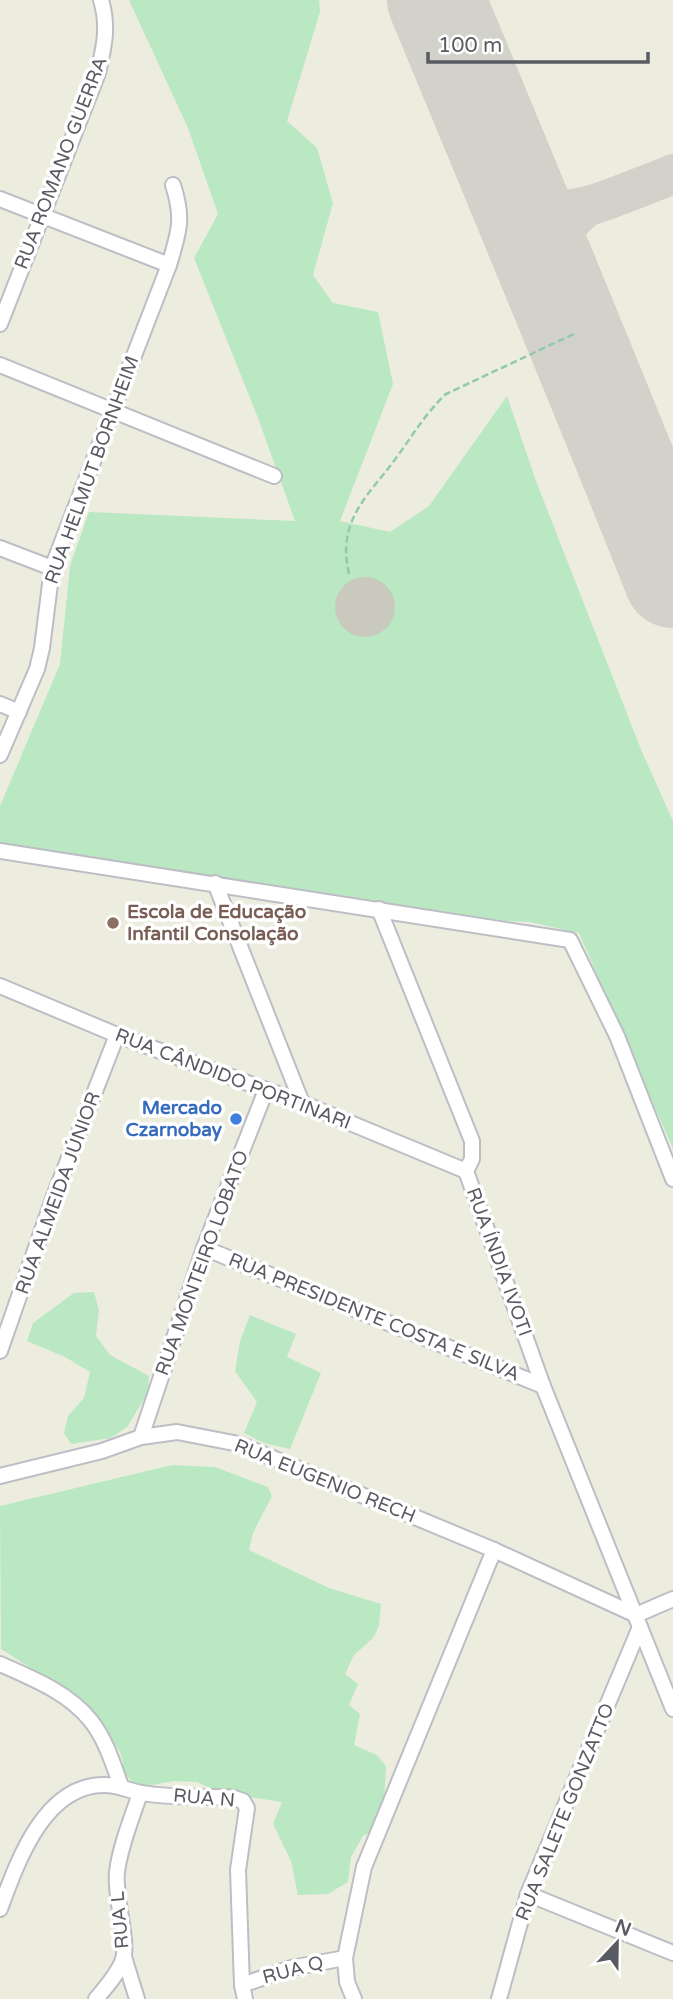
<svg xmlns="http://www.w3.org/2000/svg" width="673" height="1999" font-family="'Varela Round',sans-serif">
<rect width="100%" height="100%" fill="#ededdf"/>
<g fill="#b9e8c3">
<polygon points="129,0 319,0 320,12 287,121 317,148 333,203 313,275 333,303 378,312 393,384 340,521 390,532 429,506 507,396 536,481 642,752 673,821 673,1149 579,933 530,922 506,921 0,843 0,806 60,664 70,566 89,512 295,521 258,418 194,258 218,214 188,128"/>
<polygon points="94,1292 99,1310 96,1336 110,1355 149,1376 148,1393 127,1427 111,1438 71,1444 64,1433 68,1416 84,1398 90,1372 65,1357 27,1341 33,1323 74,1293"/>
<polygon points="250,1315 296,1334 287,1357 321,1373 290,1449 264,1443 244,1433 257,1402 235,1371 240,1341"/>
<polygon points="172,1465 215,1467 268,1487 272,1496 253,1533 249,1550 329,1588 381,1604 379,1626 373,1638 354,1655 345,1674 358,1684 349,1705 360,1714 354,1745 377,1755 386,1766 384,1805 374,1830 363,1836 351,1857 348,1882 328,1894 298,1895 291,1861 273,1824 282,1802 221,1793 197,1782 174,1781 145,1786 133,1783 123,1771 123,1762 120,1752 88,1705 1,1649 0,1506"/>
</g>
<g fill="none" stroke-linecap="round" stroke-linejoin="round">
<g stroke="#d2d2cb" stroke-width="40">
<path d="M507 172C541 216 562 217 612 198 632 190 653 183 673 174"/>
<path d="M553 286C550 250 555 233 584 209"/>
</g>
<path stroke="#d2d2cb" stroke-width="98" d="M436 0C516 193 596 385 673 579"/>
</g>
<circle fill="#cac9be" cx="365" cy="607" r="30"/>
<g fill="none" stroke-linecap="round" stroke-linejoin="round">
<g stroke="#bdbec5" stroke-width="18">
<g id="minor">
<polyline points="0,199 169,265"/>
<path d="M0 324 98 73C104 47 109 27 101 0"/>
<polyline points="0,365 274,476"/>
<polyline points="0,548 52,568"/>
<polyline points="0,704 19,712"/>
<path d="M0 755 37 669 42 648 52 568 169 265C179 232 184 219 173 185"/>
<polyline points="0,851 570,940 617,1036 673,1179"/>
<polyline points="215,883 302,1103"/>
<polyline points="379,909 472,1141 472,1159 466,1171 543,1386 673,1709"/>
<polyline points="0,986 117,1035 302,1103 466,1171"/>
<polyline points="204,1248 543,1386"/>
<polyline points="0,1351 54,1196 117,1035"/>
<polyline points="141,1437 204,1248 266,1090"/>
<polyline points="0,1476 102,1451 141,1437 177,1432 239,1444 494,1550 636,1615"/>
<polyline points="636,1615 673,1599"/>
<path d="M0 1664C32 1678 69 1693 91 1721 106 1740 113 1764 121 1786"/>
<polyline points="528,1894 673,1953"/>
<path d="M0 1909C17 1863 44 1784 105 1785 119 1785 129 1791 142 1793 169 1798 205 1796 234 1798L243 1801 247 1808 238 1870 242 1985 245 1999"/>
<polyline points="124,1957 137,1999"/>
<polyline points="242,1985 291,1968 345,1958"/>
<path d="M96 1999C105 1988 119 1973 123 1959 129 1942 114 1896 117 1872 120 1846 132 1818 140 1793"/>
<polyline points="354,1999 347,1982 345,1958 364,1867 494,1550"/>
<polyline points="499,1999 528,1894 640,1627"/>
</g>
</g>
<path stroke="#92c9ad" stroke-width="2.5" stroke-dasharray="7 3.5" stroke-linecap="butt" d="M349 574C336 518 370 495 399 454 414 433 426 413 446 394L576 333"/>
<use href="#minor" stroke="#fff" stroke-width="14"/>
</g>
<circle fill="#8d6e63" stroke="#fff" stroke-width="2.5" cx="113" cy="923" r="7"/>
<circle fill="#3f7fe0" stroke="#fff" stroke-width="2.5" cx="236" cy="1119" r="7"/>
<g text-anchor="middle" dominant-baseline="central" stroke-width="7" stroke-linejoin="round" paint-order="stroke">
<g font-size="19" fill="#585b62" stroke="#fff">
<text transform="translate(61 163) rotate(-69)">RUA ROMANO GUERRA</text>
<text transform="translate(92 470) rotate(-70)">RUA HELMUT BORNHEIM</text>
<text transform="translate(233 1079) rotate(21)">RUA CÂNDIDO PORTINARI</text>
<text transform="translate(58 1193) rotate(-70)">RUA ALMEIDA JÚNIOR</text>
<text transform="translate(499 1262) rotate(70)">RUA ÍNDIA IVOTI</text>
<text transform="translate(202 1263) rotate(-70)">RUA MONTEIRO LOBATO</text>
<text transform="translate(374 1317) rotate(22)">RUA PRESIDENTE COSTA E SILVA</text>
<text transform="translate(325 1481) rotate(22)">RUA EUGENIO RECH</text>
<text transform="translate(204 1798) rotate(5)">RUA N</text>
<text transform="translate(565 1812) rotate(-68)">RUA SALETE GONZATTO</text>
<text transform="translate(120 1920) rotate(-95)">RUA L</text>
<text transform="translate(293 1970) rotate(-15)">RUA Q</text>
</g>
<g font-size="19" font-weight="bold" fill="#785e54" stroke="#fff" text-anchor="start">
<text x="127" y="912">Escola de Educação<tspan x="127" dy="22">Infantil Consolação</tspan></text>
</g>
<g font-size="19" font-weight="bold" fill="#366cbe" stroke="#fff" text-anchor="end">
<text x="222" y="1108">Mercado<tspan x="222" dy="22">Czarnobay</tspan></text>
</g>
</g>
<g transform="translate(617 1943) rotate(22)" stroke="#ffffff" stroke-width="5" paint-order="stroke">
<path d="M0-5L12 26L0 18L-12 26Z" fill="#585b62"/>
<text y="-10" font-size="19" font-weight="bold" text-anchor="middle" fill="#585b62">N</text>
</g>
<path d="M428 52v10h220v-10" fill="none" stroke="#585b62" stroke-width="3.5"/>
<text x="438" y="52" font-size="21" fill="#585b62" stroke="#ffffff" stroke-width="5" paint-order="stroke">100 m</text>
</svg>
